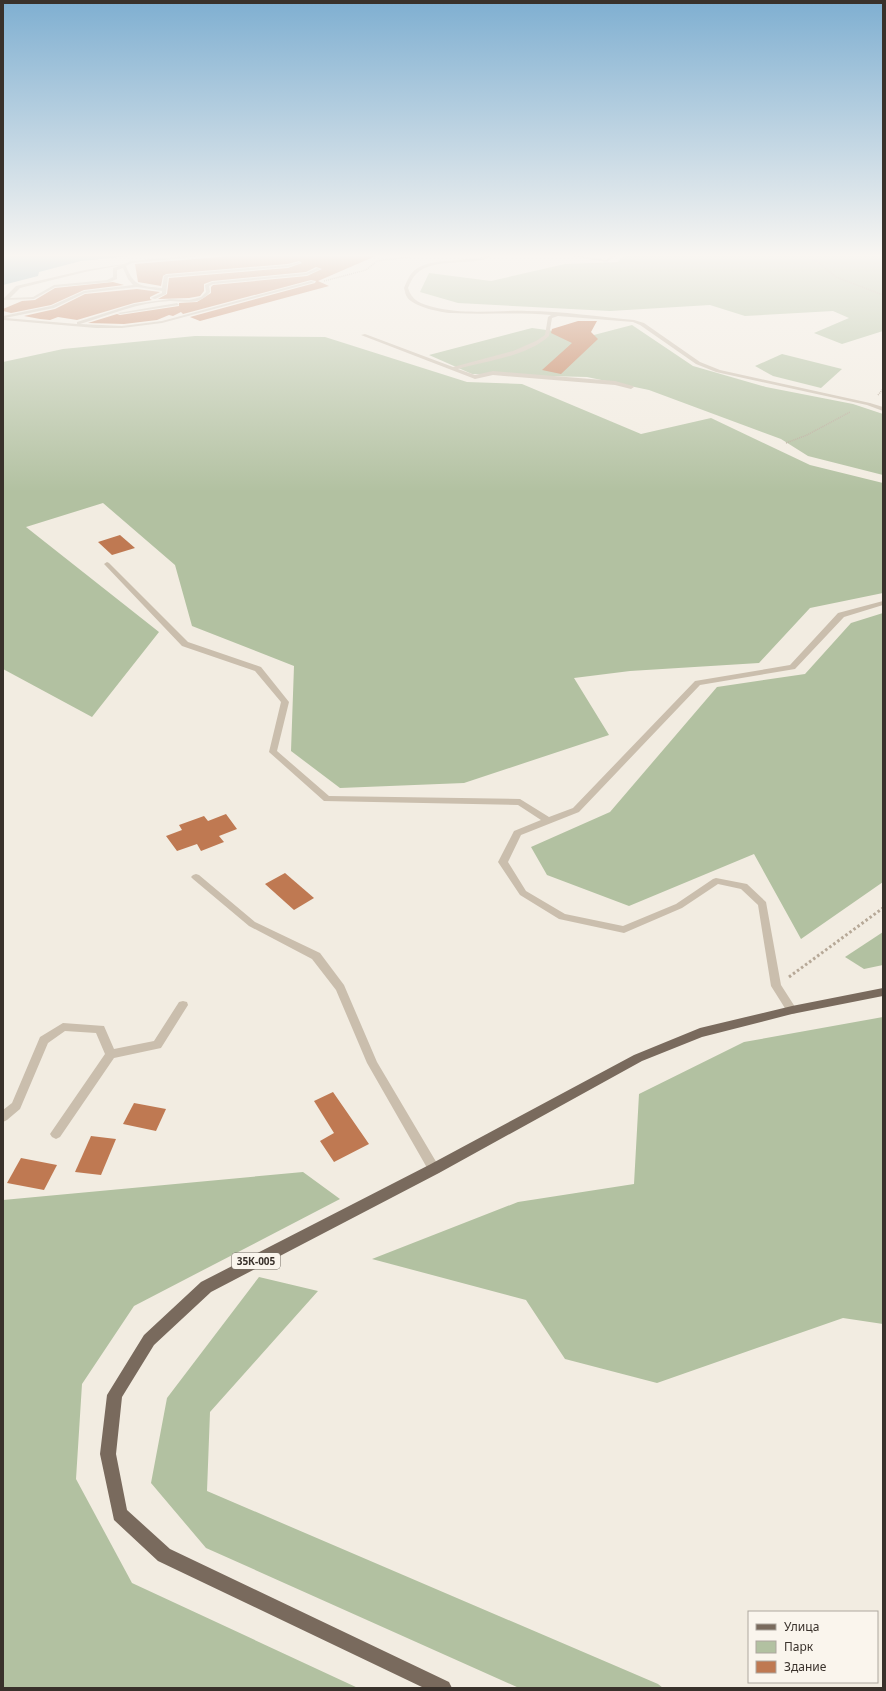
<svg xmlns="http://www.w3.org/2000/svg" width="886" height="1691" font-family="'Noto Sans',sans-serif">
<rect width="100%" height="100%" fill="#f2ece1"/>
<g fill="#b2c1a1">
<polygon points="624,255 883,255 883,331 842,344 814,333 849,318 833,311 745,316 710,305 610,311 458,303 420,292 429,273 491,281 565,264 618,262"/>
<polygon points="632,325 693,366 766,387 853,404 883,414 883,475 808,456 781,439 649,390 587,377 472,374 429,355 532,328 590,336"/>
<polygon points="195,336 325,337 467,382 522,384 641,434 711,418 810,465 883,483 883,593 810,608 759,663 630,671 574,678 609,735 464,783 340,788 291,751 294,666 192,626 175,565 103,503 26,527 159,632 92,717 3,669 3,362 63,349"/>
<polygon points="782,354 842,369 821,388 773,376 755,366"/>
<polygon points="883,613 883,882 801,939 754,854 629,906 547,875 531,847 610,812 717,687 805,674 851,623"/>
<polygon points="883,932 883,965 864,969 845,957"/>
<polygon points="883,1017 883,1324 843,1318 657,1383 565,1359 526,1300 372,1259 518,1202 634,1184 639,1094 744,1042"/>
<polygon points="303,1172 340,1199 134,1306 82,1384 76,1479 132,1583 358,1688 3,1688 3,1200"/>
<polygon points="259,1277 318,1291 210,1412 207,1491 658,1684 663,1688 519,1688 206,1548 151,1483 167,1398"/>
</g>
<polygon fill="#81a7ae" points="3,255 142,255 81,261 39,272 38,276 3,285"/>
<g fill="#bf7952">
<polygon points="243,255 378,255 318,281 329,286 200,321 190,317 315,283 316,281 311,280 183,314 181,312 173,316 169,315 157,320 124,324 88,323 117,314 120,315 179,306 179,303 197,302 211,293 211,287 213,285 307,276 322,269 316,267 306,272 212,281 204,284 204,291 200,296 189,298 158,299 167,294 169,278 288,268 302,263 299,261 288,264 166,274 163,276 161,286 138,282 135,264"/>
<polygon points="113,282 124,285 84,290 51,305 11,313 3,311 3,309 22,301 35,300 55,288"/>
<polygon points="137,289 160,292 150,297 150,299 152,300 134,303 77,320 58,317 50,320 40,319 24,316 55,309 85,294"/>
<polygon points="578,321 597,321 591,332 598,339 561,374 542,370 572,343 551,333 552,329"/>
<polygon points="120,535 135,548 112,555 98,542"/>
<polygon points="226,814 237,829 219,836 224,842 201,851 197,844 177,851 166,836 182,830 179,825 204,816 208,821"/>
<polygon points="285,873 314,898 294,910 265,884"/>
<polygon points="333,1092 369,1144 334,1162 320,1141 334,1133 314,1101"/>
<polygon points="134,1103 166,1109 156,1131 123,1124"/>
<polygon points="91,1136 116,1139 101,1175 75,1172"/>
<polygon points="21,1158 57,1165 44,1190 7,1183"/>
</g>
<g fill="none" stroke-linecap="round" stroke-linejoin="round">
<g stroke="#b6a897" stroke-width="1.5" stroke-dasharray="1 1" stroke-linecap="butt">
<polyline points="803,255 818,262 836,277 883,295"/>
<polyline points="324,281 366,270 377,261 416,256"/>
<polyline points="878,395 883,389"/>
<polyline points="786,443 807,435 850,412"/>
</g>
<polyline stroke="#b6a897" stroke-width="3" stroke-dasharray="2.5 2.5" stroke-linecap="butt" points="789,977 883,908"/>
<g fill="#cabead" fill-rule="evenodd">
<path d="M195 255H216L132 263 126 266C134 287 142 286 162 288L164 276 166 275 288 265 299 262 301 263 288 267 168 277 166 294 155 299 151 298 162 293V291L137 287 85 293 54 308 5 318 77 324V322L134 304 170 299 189 300 201 297 206 292 205 285 212 282 306 273 317 268 321 269 307 275 213 284 209 286 210 292C199 306 186 301 170 301 139 302 110 315 80 324L122 326 162 321 311 281 315 282 162 323 122 328H96L3 320V316L51 306 84 291 133 285 128 279 123 268 117 270V279L110 282 55 287 34 299 4 300V298L16 286 85 270 124 264 131 261ZM122 265 113 268V277L107 280 54 285 33 297 10 298 20 288 85 272Z"/>
<path d="M488 255H495C472 268 434 256 416 274 412 278 410 283 408 288 412 301 421 304 433 307 463 315 497 310 527 311 563 311 599 317 634 320L644 323 700 362 720 370 870 403 883 407V411L867 405 716 372 696 364 640 325 633 322 558 316 552 318 549 336C528 356 486 361 458 369L475 375 493 371 615 381 633 386 634 387 631 389 615 385 493 375 475 379 361 335 365 334 453 367 513 351 536 341 545 335 548 317 551 315C518 312 485 315 452 313 441 313 412 306 407 297 405 294 405 291 404 288 406 283 408 278 411 274 426 255 467 264 488 255Z"/>
<polygon points="563,255 576,255 606,260 612,255 617,255 607,262"/>
<polygon points="177,303 179,305 120,314 118,313"/>
<polygon points="107,562 109,563 188,642 261,667 289,702 277,751 329,796 520,799 549,817 573,808 695,681 790,665 838,613 883,601 883,605 844,617 795,669 700,685 579,812 521,835 508,862 526,891 565,914 623,926 676,904 713,879 716,878 747,884 766,902 781,985 797,1010 796,1013 792,1014 788,1013 771,986 758,905 741,889 718,884 682,908 624,933 559,919 520,895 498,862 514,831 541,820 518,805 324,801 269,752 281,702 255,671 182,646 105,565 104,564"/>
<polygon points="196,874 199,875 255,922 320,953 344,985 377,1062 438,1165 440,1169 438,1173 434,1174 430,1173 367,1063 336,990 312,959 249,926 193,879 191,877 193,875"/>
<polygon points="183,1001 187,1002 188,1005 161,1048 114,1058 60,1137 56,1139 52,1137 50,1134 52,1131 105,1054 96,1033 65,1031 48,1043 20,1109 7,1120 3,1122 3,1110 12,1103 40,1037 63,1023 104,1026 114,1049 154,1041 179,1002"/>
</g>
<polygon fill="#796a5d" fill-rule="evenodd" points="883,988 883,996 792,1014 702,1037 642,1061 439,1173 211,1292 154,1345 122,1397 116,1454 127,1510 170,1549 449,1682 452,1688 424,1688 158,1561 114,1520 100,1454 107,1395 144,1335 201,1282 429,1165 634,1055 700,1028 792,1006"/>
</g>
<linearGradient id="sky" x2="0" y2="1"><stop stop-color="#7fafd1"/><stop offset="0.52" stop-color="#f9f6f2"/><stop offset="1" stop-color="#f9f6f2" stop-opacity="0"/></linearGradient>
<rect width="886" height="492" fill="url(#sky)"/>
<g text-anchor="middle" dominant-baseline="central" stroke-width="3" stroke-linejoin="round" paint-order="stroke">
<rect fill="#faf5ed" stroke="#736c65" stroke-width="1" x="232" y="1253" width="48" height="16" rx="3"/>
<g font-size="10" font-weight="bold" fill="#39312b">
<text x="256" y="1261">35К-005</text>
</g>
</g>
<rect width="886" height="1691" fill="none" stroke="#39312b" stroke-width="8"/>
<rect x="748" y="1611" width="130" height="72" fill="#faf5ed" stroke="#ada79f"/>
<rect x="756" y="1624" width="20" height="6" fill="#796a5d" stroke="#ada79f"/>
<text x="784" y="1631" font-size="12" fill="#39312b">Улица</text>
<rect x="756" y="1641" width="20" height="12" fill="#b2c1a1" stroke="#ada79f"/>
<text x="784" y="1651" font-size="12" fill="#39312b">Парк</text>
<rect x="756" y="1661" width="20" height="12" fill="#bf7952" stroke="#ada79f"/>
<text x="784" y="1671" font-size="12" fill="#39312b">Здание</text>
</svg>
